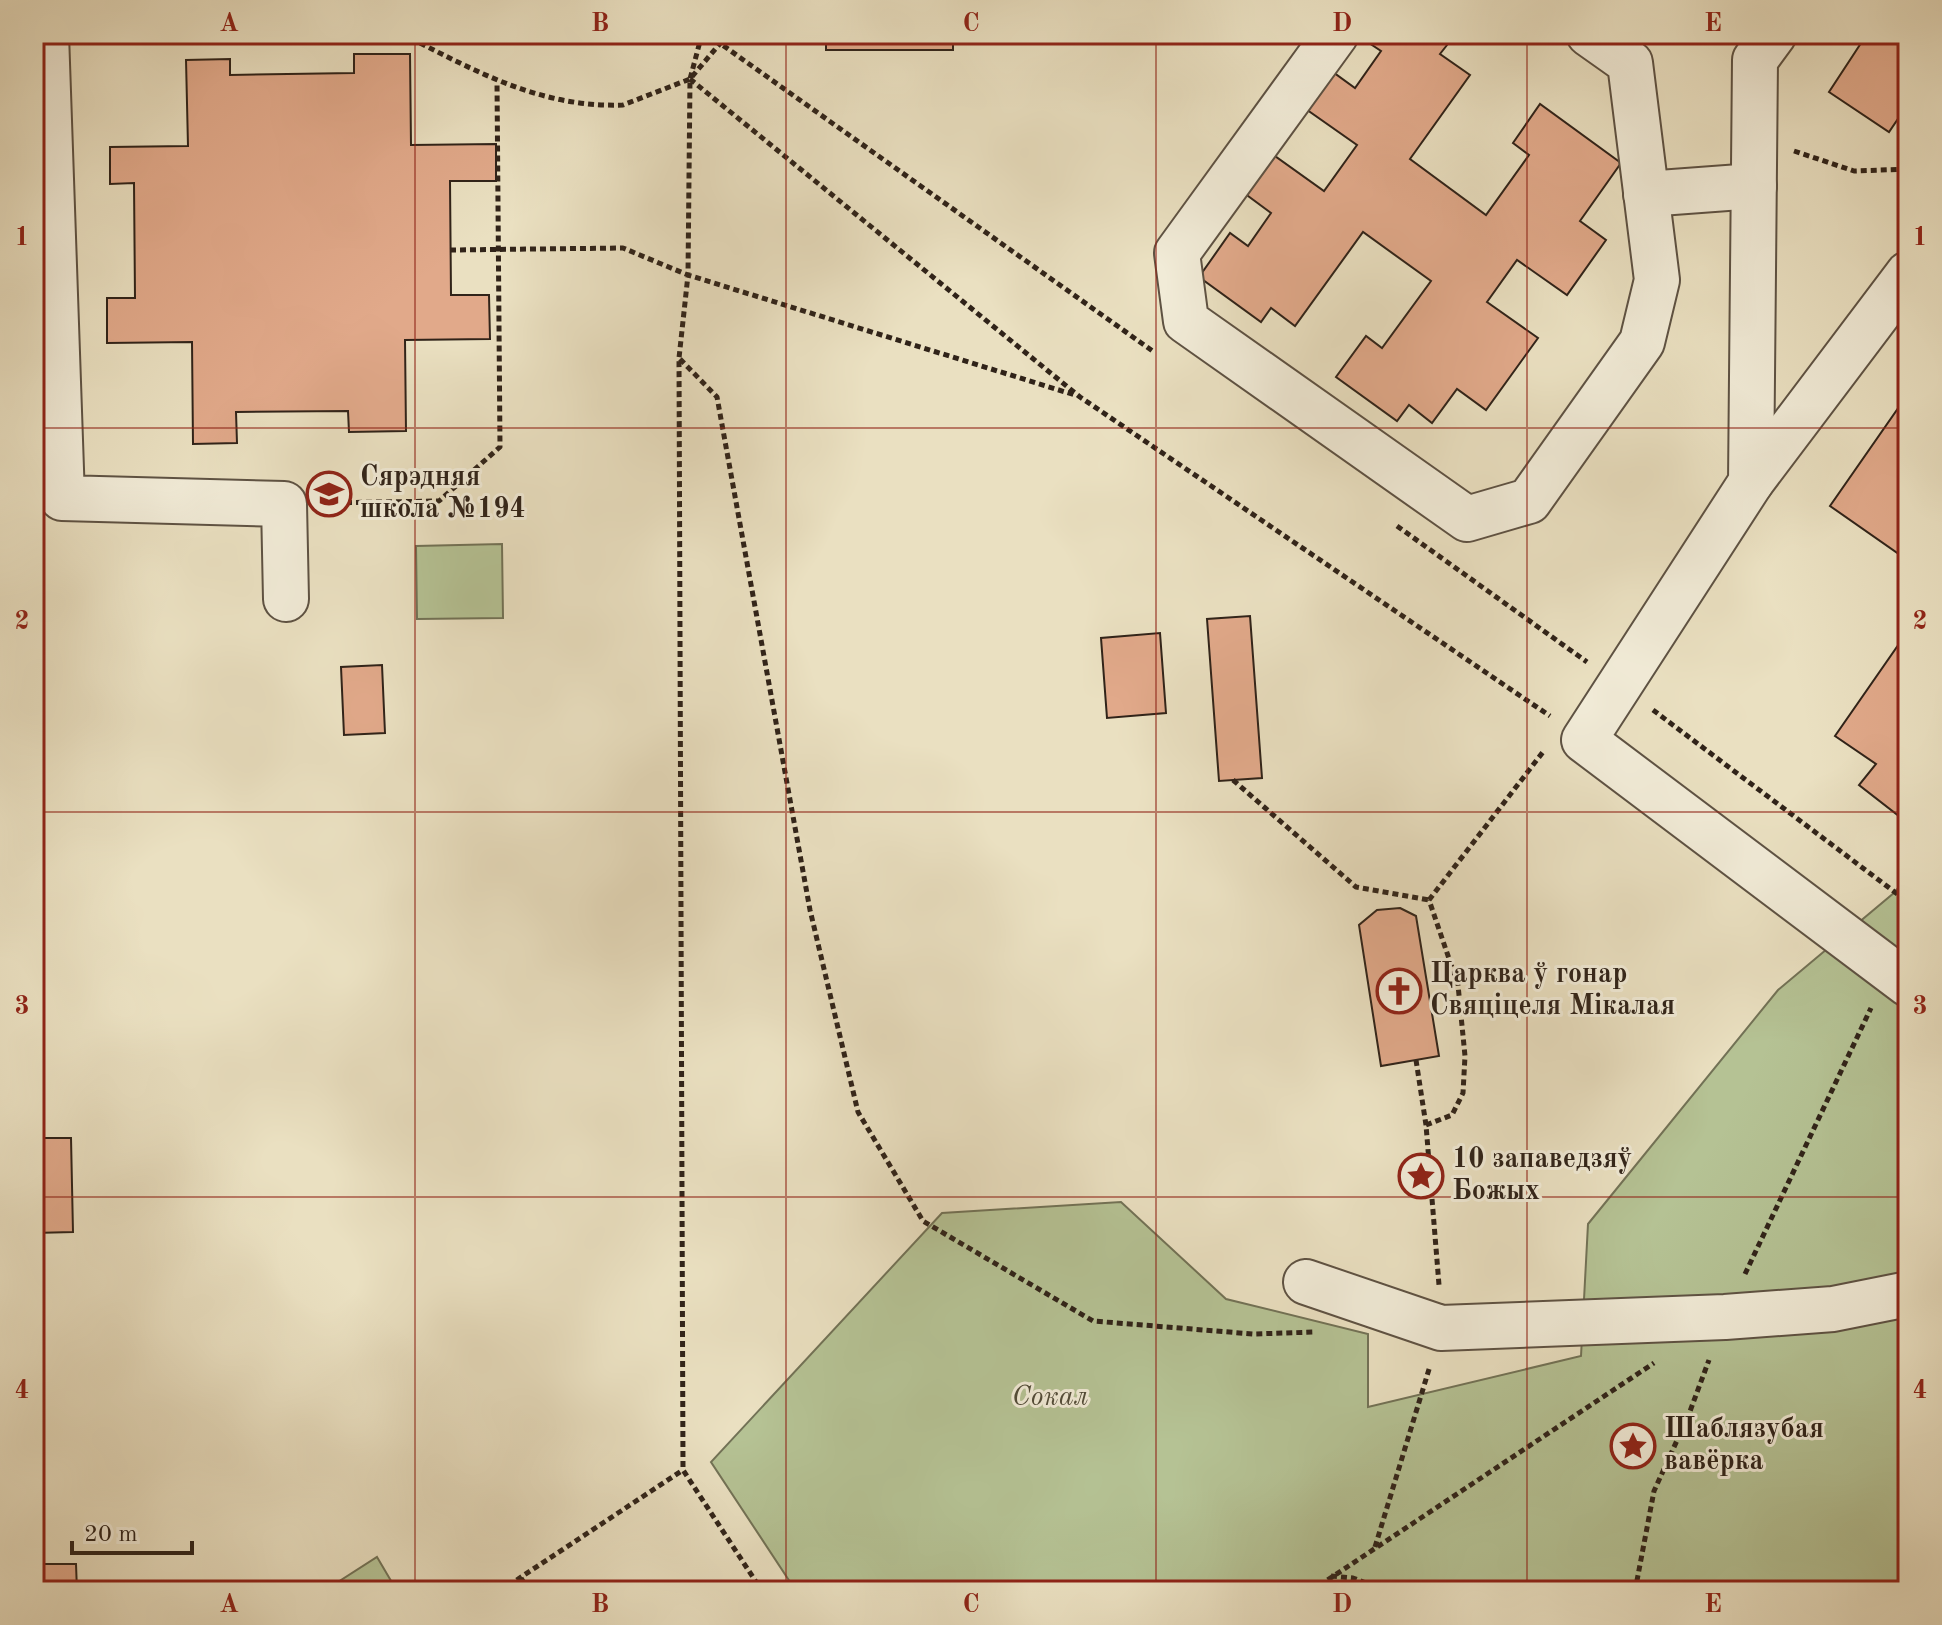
<svg xmlns="http://www.w3.org/2000/svg" width="1942" height="1625" font-family="'Old Standard TT',serif">
<rect width="100%" height="100%" fill="#eae0c1"/>
<filter id="stains"><feTurbulence type="fractalNoise" baseFrequency=".0025" numOctaves="4"/><feColorMatrix values="0 0 0 0 .2 0 0 0 0 .09 0 0 0 0 .02 0 0 0 .5 -.17"/></filter>
<radialGradient id="worn" r=".72"><stop offset=".6" stop-color="#630" stop-opacity="0"/><stop offset="1" stop-color="#630" stop-opacity=".3"/></radialGradient>
<g fill="#b5c294" stroke="#727256" stroke-width="2">
<polygon points="502,544 503,618 417,619 416,546"/>
<polygon points="1908,874 1908,1591 796,1591 711,1462 942,1213 1121,1202 1226,1299 1368,1334 1368,1407 1581,1356 1588,1224 1778,990 1895,892"/>
<polygon points="377,1557 397,1591 324,1591"/>
</g>
<g fill="#e1a98a" stroke="#302319" stroke-width="2">
<rect x="826" y="34" width="127" height="16"/>
<polygon points="1375,34 1444,34 1451,40 1440,54 1470,75 1410,159 1486,215 1529,155 1513,143 1540,104 1621,163 1580,221 1606,240 1567,295 1517,260 1487,302 1538,338 1486,410 1457,389 1432,423 1409,405 1397,421 1336,377 1366,336 1382,348 1431,281 1363,232 1295,326 1271,308 1261,322 1199,277 1230,233 1248,246 1271,213 1240,190 1268,151 1324,191 1357,145 1303,107 1330,70 1355,88 1381,51 1369,43"/>
<polygon points="1867,34 1908,34 1908,104 1889,132 1829,92"/>
<polygon points="354,54 410,54 411,145 496,144 496,181 450,181 451,295 489,295 490,339 405,340 406,431 349,432 348,411 236,412 237,443 193,444 192,342 107,343 107,298 135,298 134,183 110,184 110,147 188,146 186,60 230,59 230,75 354,73"/>
<polygon points="1908,394 1908,556 1906,559 1830,506"/>
<polygon points="1250,616 1262,778 1219,781 1207,619"/>
<polygon points="1908,631 1908,815 1904,820 1859,785 1876,764 1835,736"/>
<polygon points="1160,633 1166,713 1107,718 1101,638"/>
<polygon points="382,665 385,733 344,735 341,667"/>
<polygon points="1400,908 1416,916 1439,1056 1381,1066 1359,925 1377,910"/>
<polygon points="34,1138 71,1138 73,1232 34,1233"/>
<polygon points="34,1564 76,1564 77,1591 34,1591"/>
</g>
<g fill="none" stroke-linecap="round" stroke-linejoin="round">
<g stroke="#5e5243" stroke-width="48">
<g id="minor">
<polyline points="46,34 62,498 284,504 286,599"/>
<polyline points="1336,34 1177,253 1186,321 1467,519 1529,501 1642,342 1657,280 1630,63 1589,34"/>
<polyline points="1774,34 1755,60 1751,482 1584,740 1908,984"/>
<polyline points="1646,194 1754,186"/>
<polyline points="1751,482 1908,274"/>
<polyline points="1306,1282 1441,1328 1725,1317 1833,1309 1908,1294"/>
</g>
</g>
<g stroke="#302319" stroke-width="5" stroke-dasharray="6 4" stroke-linecap="butt">
<path d="M402 34C474 70 539 108 623 105L690 79 728 34"/>
<polyline points="702,34 690,79 688,275 1075,395"/>
<polyline points="707,34 1154,352"/>
<polyline points="86,41 269,34"/>
<polyline points="690,79 1080,397 1550,716"/>
<polyline points="1794,151 1854,171 1908,169"/>
<polyline points="450,250 623,248 688,275 679,358 683,1470 762,1591"/>
<polyline points="680,359 717,397 810,910 858,1112 923,1221 1093,1321 1253,1334 1316,1332"/>
<polyline points="326,503 439,501 500,447 497,82"/>
<polyline points="1397,526 1587,662"/>
<polyline points="1653,710 1908,902"/>
<polyline points="1233,780 1356,887 1429,900"/>
<polyline points="1429,900 1543,752"/>
<polyline points="1416,1060 1426,1125 1439,1285"/>
<polyline points="1426,1125 1452,1115 1463,1093 1465,1056 1458,985 1429,900"/>
<polyline points="1745,1274 1871,1008"/>
<polyline points="1375,1547 1430,1366"/>
<polyline points="1331,1576 1353,1578 1387,1591"/>
<polyline points="521,1578 529,1591"/>
<polyline points="500,1591 683,1470"/>
<polyline points="1311,1591 1654,1363"/>
<polyline points="1635,1591 1654,1491 1689,1414 1709,1360"/>
</g>
<use href="#minor" stroke="#f1ebd7" stroke-width="44"/>
</g>
<path fill="none" stroke="#8f2418" stroke-width="2" stroke-opacity="0.55" d="M415 34V1591M786 34V1591M1156 34V1591M1527 34V1591M34 428H1908M34 812H1908M34 1197H1908"/>
<defs>
<g id="school-ring" transform="scale(2.3)"><circle r="9.5" fill="#f1ebd7" stroke="#8f2418" stroke-width="1.5"/><path d="M0-5L7-2L0 1L-7-2ZM-4 1L0 2.5L4 1V4Q0 6-4 4Z" fill="#8f2418"/></g>
<g id="church-ring" transform="scale(2.3)"><circle r="9.5" fill="#f1ebd7" stroke="#8f2418" stroke-width="1.5"/><path d="M-1.2-6h2.4v3.5h3.3v2.4h-3.3V6h-2.4V-.1h-3.3v-2.4h3.3Z" fill="#8f2418"/></g>
<g id="sight-ring" transform="scale(2.3)"><circle r="9.5" fill="#f1ebd7" stroke="#8f2418" stroke-width="1.5"/><path d="M0-6L1.8-2.2L6-1.7L2.9 1.2L3.7 5.4L0 3.3L-3.7 5.4L-2.9 1.2L-6-1.7L-1.8-2.2Z" fill="#8f2418"/></g>
</defs>
<g fill-rule="evenodd">
<use href="#school-ring" x="329" y="494"/>
<use href="#church-ring" x="1399" y="991"/>
<use href="#sight-ring" x="1421" y="1176"/>
<use href="#sight-ring" x="1633" y="1446"/>
</g>
<g text-anchor="middle" dominant-baseline="central" stroke-width="6" stroke-linejoin="round" paint-order="stroke">
<g font-size="28" font-weight="bold" fill="#302319" stroke="#f1ebd7" text-anchor="start">
<text x="360" y="478">Сярэдняя<tspan x="360" dy="32">школа №194</tspan></text>
<text x="1430" y="975">Царква ў гонар<tspan x="1430" dy="32">Свяціцеля Мікалая</tspan></text>
<text x="1452" y="1160">10 запаведзяў<tspan x="1452" dy="32">Божых</tspan></text>
<text x="1664" y="1430">Шаблязубая<tspan x="1664" dy="32">вавёрка</tspan></text>
</g>
<g font-size="28" font-style="italic" fill="#514b38" stroke="#f1ebd7">
<text x="1050" y="1398">Сокал</text>
</g>
</g>
<rect width="1942" height="1625" fill="none" stroke="#eae0c1" stroke-width="88"/>
<path d="M72 1541v12h120v-12" fill="none" stroke="#302319" stroke-width="4"/>
<text x="84" y="1541" font-size="24" fill="#302319" stroke="#f1ebd7" stroke-width="6" paint-order="stroke">20 m</text>
<rect x="44" y="44" width="1854" height="1537" fill="none" stroke="#8f2418" stroke-width="3"/>
<g font-size="26" text-anchor="middle" font-weight="bold" fill="#8f2418">
<text x="229" y="31">A</text>
<text x="600" y="31">B</text>
<text x="971" y="31">C</text>
<text x="1342" y="31">D</text>
<text x="1713" y="31">E</text>
<text x="22" y="245">1</text>
<text x="1920" y="245">1</text>
<text x="22" y="629">2</text>
<text x="1920" y="629">2</text>
<text x="22" y="1014">3</text>
<text x="1920" y="1014">3</text>
<text x="22" y="1398">4</text>
<text x="1920" y="1398">4</text>
<text x="229" y="1612">A</text>
<text x="600" y="1612">B</text>
<text x="971" y="1612">C</text>
<text x="1342" y="1612">D</text>
<text x="1713" y="1612">E</text>
</g>
<rect width="100%" height="100%" filter="url(#stains)"/>
<rect width="100%" height="100%" fill="url(#worn)"/>
</svg>
